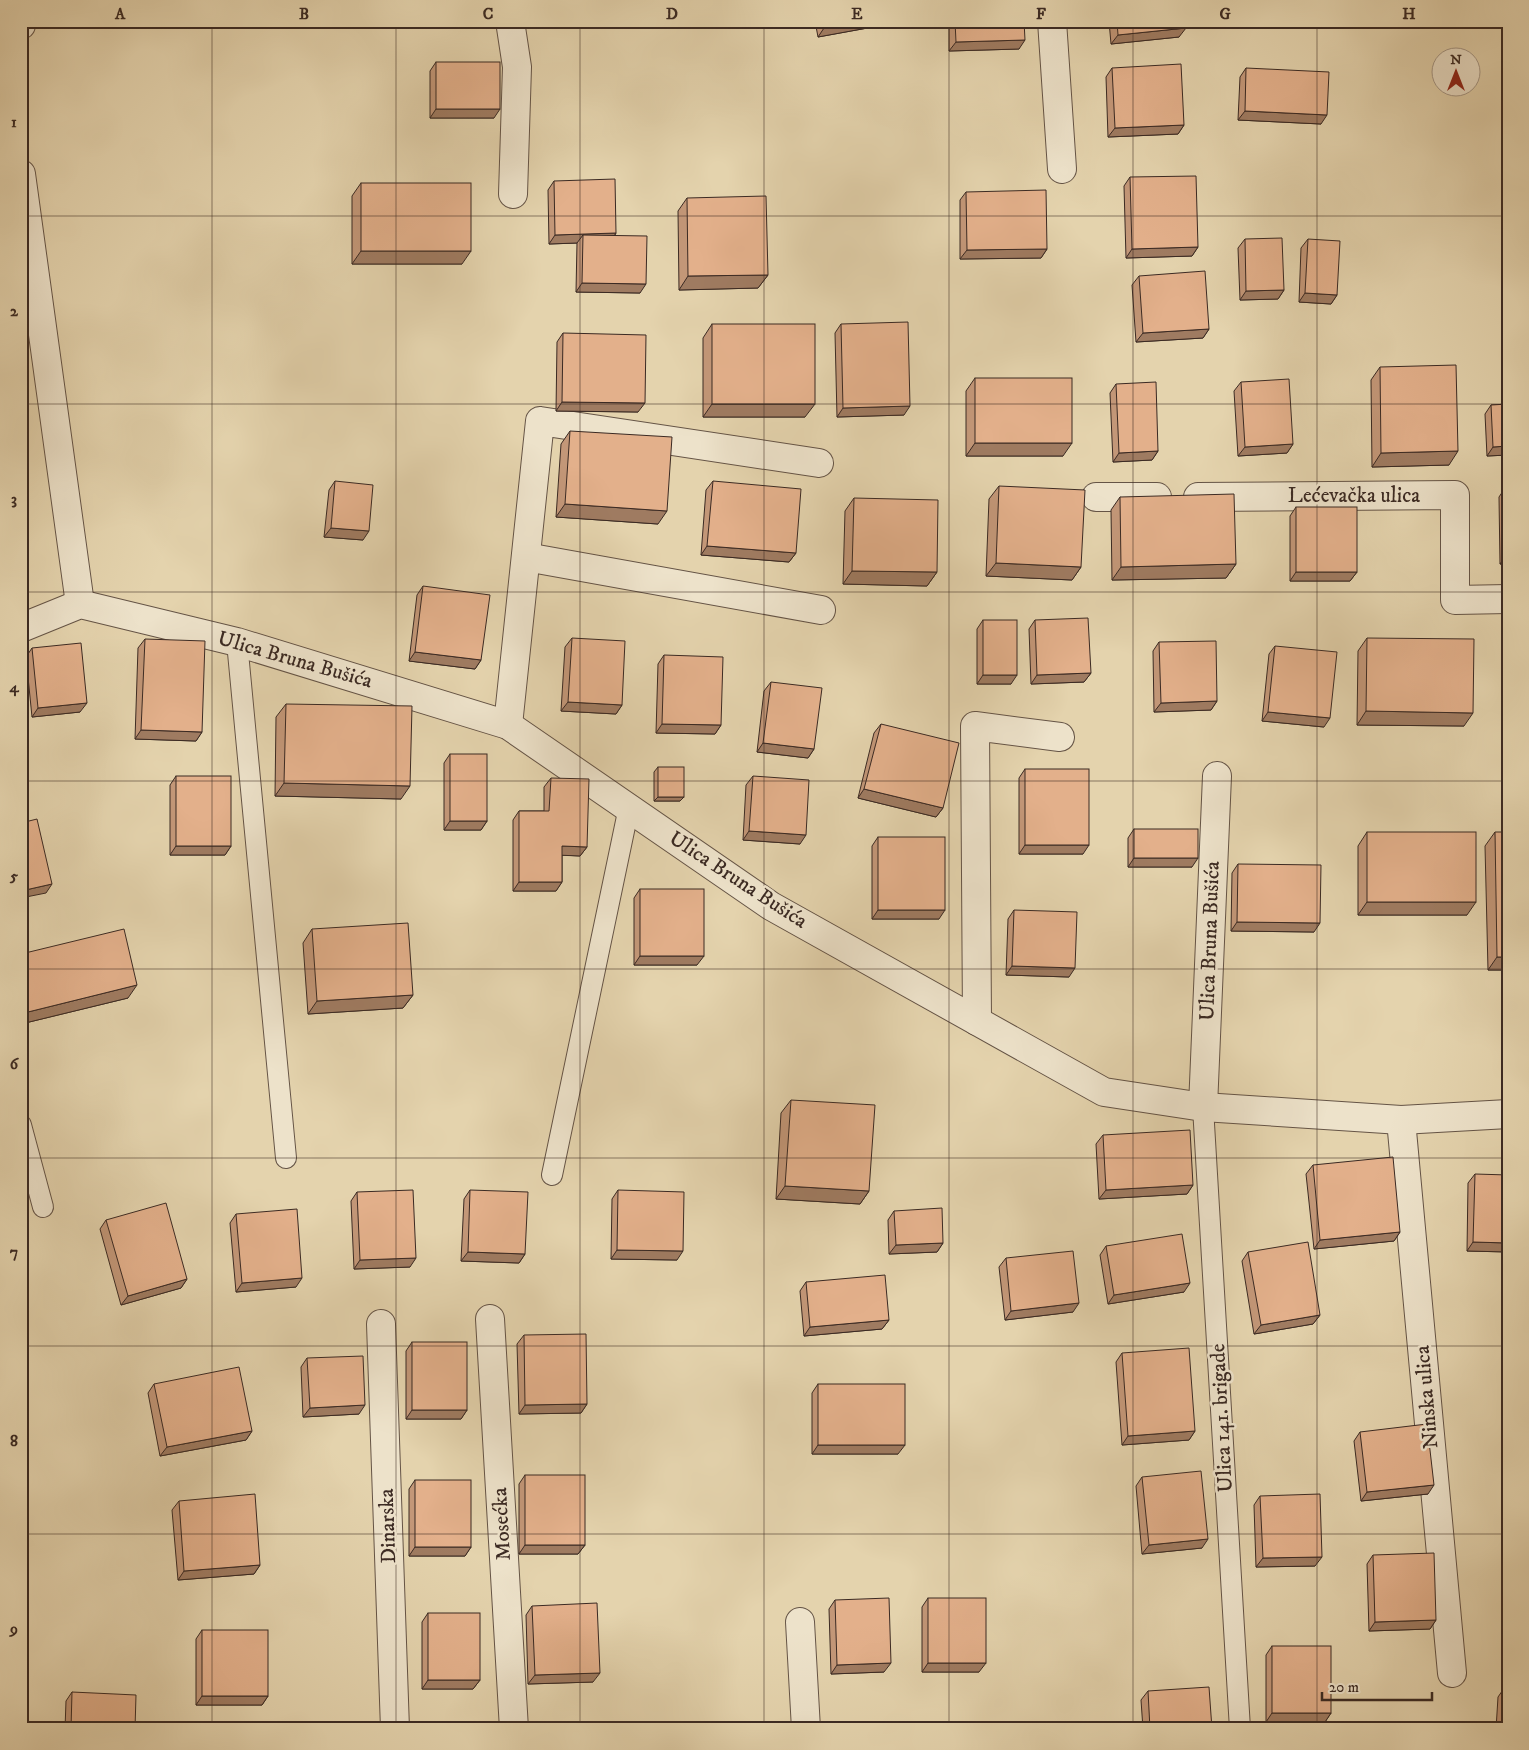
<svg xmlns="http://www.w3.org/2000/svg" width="1529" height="1750" font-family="'IM FELL DW Pica',serif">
<rect width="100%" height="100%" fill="#e4d3ad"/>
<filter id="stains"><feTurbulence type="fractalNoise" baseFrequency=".004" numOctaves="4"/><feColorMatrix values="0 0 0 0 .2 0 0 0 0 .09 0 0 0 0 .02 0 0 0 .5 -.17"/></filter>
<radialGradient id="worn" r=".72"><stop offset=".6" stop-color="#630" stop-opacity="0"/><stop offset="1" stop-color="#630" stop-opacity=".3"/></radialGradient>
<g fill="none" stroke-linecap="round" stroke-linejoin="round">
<g stroke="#655446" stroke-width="22">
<g id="lane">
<polyline points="237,642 286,1158"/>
<polyline points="1203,1107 1240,1729"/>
<polyline points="21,1125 43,1207"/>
<polyline points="552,1175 629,807"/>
</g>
</g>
<g stroke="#655446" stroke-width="30">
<g id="street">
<polyline points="510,21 517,67 513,194"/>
<polyline points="1052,21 1062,169"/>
<polyline points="21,25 22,21"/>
<polyline points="21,174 80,604"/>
<polyline points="1096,497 1157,497"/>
<polyline points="1198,497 1455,495 1455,600 1508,599"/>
<polyline points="526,557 821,610"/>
<polyline points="21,628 80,604 237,642 508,725 771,906 1104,1092 1203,1107 1401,1120 1508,1114"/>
<polyline points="508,725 540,421 819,463"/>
<polyline points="977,1021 975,726 1060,737"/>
<polyline points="1203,1107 1217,776"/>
<polyline points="1401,1120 1452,1673"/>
<polyline points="490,1319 514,1729"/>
<polyline points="381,1324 395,1729"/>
<polyline points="800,1622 806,1729"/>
</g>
</g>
<use href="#lane" stroke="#ede2ca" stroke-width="20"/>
<use href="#street" stroke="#ede2ca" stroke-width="28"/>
</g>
<g fill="#c39778" stroke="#3b2a23">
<polygon points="421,21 497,21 496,22 421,27"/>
<polygon points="815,21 887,21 884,25 818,37"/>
<polygon points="949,21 1024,21 1019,49 949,51"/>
<polygon points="1109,21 1185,21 1179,37 1111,44"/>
<polygon points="436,62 494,118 430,118 430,71"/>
<polygon points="1112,68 1184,125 1178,134 1108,137 1106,77"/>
<polygon points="1246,68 1321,124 1238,120 1240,77"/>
<polygon points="1130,177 1198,247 1192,256 1126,258 1124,186"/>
<polygon points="554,181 616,233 615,235 640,293 576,292 577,243 549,244 548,190"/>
<polygon points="361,183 462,264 352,264 352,196"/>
<polygon points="966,192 1047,249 1041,258 960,259 960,200"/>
<polygon points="687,198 768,275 758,288 679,290 678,211"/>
<polygon points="1245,239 1284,290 1278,299 1240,300 1238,248"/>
<polygon points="1308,239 1337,295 1331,304 1299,302 1301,248"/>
<polygon points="1139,276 1209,329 1203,338 1136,342 1132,285"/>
<polygon points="712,324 805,417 703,417 703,338"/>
<polygon points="841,324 904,415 837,417 835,333"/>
<polygon points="563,333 638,412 556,411 557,342"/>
<polygon points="1380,367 1449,465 1372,467 1371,380"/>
<polygon points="975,378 1063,456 966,456 966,391"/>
<polygon points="1241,382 1293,444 1287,453 1238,456 1234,391"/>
<polygon points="1116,384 1158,451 1152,460 1113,462 1110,393"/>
<polygon points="1508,404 1508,455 1487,456 1485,414 1491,405"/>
<polygon points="570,431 658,524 556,517 561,444"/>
<polygon points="335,481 363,540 324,537 329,490"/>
<polygon points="713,481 796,553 789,562 701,555 706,490"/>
<polygon points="999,486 1081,567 1072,580 986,576 989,499"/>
<polygon points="1505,488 1508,564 1500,564 1499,497"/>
<polygon points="1120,497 1236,564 1226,578 1112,580 1111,510"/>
<polygon points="854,498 937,572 927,586 843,584 845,511"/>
<polygon points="1296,507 1357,572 1350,581 1290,581 1290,516"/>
<polygon points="423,586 481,660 475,669 409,661 417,595"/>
<polygon points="983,620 1011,684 977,684 977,629"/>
<polygon points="1035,620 1091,673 1084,682 1031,684 1029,629"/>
<polygon points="572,638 622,705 616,714 561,711 565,647"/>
<polygon points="1367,638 1464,726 1357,725 1358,651"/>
<polygon points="145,639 202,732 196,741 135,739 138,648"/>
<polygon points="1159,642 1217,701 1211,710 1154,712 1153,651"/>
<polygon points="1275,646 1324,727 1262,721 1269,654"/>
<polygon points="32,648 80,712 32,717 26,657"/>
<polygon points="664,655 721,725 715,734 656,733 658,664"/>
<polygon points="771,682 814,749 808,758 757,752 764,691"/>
<polygon points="286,704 401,799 275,796 276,717"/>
<polygon points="881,724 943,808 936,817 858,798 874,733"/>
<polygon points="450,754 487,821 481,830 444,830 444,763"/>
<polygon points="658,767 680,801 654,801 654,772"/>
<polygon points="1025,769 1083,854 1019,854 1019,778"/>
<polygon points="176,776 231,846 225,855 170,855 170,785"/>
<polygon points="753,776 800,844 743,840 746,785"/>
<polygon points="551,778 587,847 580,856 562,855 562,882 556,891 513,891 513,820 519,811 544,811 544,787"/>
<polygon points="1134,829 1192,867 1128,867 1128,838"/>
<polygon points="1367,832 1467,915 1358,915 1358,846"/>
<polygon points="1495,832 1508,970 1488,970 1485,846"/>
<polygon points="878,837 939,919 872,919 872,846"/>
<polygon points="1238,864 1314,932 1231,931 1232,873"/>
<polygon points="640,889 697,965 634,965 634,898"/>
<polygon points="1014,910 1069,977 1006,975 1008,919"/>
<polygon points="312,929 413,995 403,1008 308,1014 303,943"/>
<polygon points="21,954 128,998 21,1024"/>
<polygon points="791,1100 869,1191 860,1204 776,1199 781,1113"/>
<polygon points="1103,1135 1193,1185 1187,1194 1099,1199 1096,1144"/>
<polygon points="1313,1165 1400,1232 1394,1241 1314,1249 1306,1174"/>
<polygon points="1475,1174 1508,1252 1467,1251 1468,1183"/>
<polygon points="470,1190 525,1254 519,1263 461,1261 464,1199"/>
<polygon points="618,1190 677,1260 611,1259 612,1199"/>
<polygon points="357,1192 410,1267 354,1269 351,1201"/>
<polygon points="894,1211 943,1243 937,1252 889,1254 888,1220"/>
<polygon points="236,1214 296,1287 236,1292 230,1223"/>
<polygon points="106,1220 187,1279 181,1288 121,1305 100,1229"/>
<polygon points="1106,1246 1184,1292 1108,1304 1100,1255"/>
<polygon points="1248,1252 1320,1315 1313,1324 1254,1334 1242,1261"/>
<polygon points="1006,1258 1073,1312 1005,1320 999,1267"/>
<polygon points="806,1282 889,1320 882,1329 804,1336 800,1291"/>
<polygon points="524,1335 587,1404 581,1413 519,1414 517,1344"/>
<polygon points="412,1342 467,1410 461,1419 406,1419 406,1351"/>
<polygon points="1122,1353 1195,1431 1189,1440 1122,1445 1116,1362"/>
<polygon points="307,1358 359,1414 303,1417 301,1367"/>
<polygon points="154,1384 252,1431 246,1440 160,1456 148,1393"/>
<polygon points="818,1384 898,1454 812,1454 812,1393"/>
<polygon points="1360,1432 1428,1494 1361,1501 1354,1441"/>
<polygon points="525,1475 585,1545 578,1554 519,1554 519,1484"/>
<polygon points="1142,1477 1202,1548 1142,1554 1136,1486"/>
<polygon points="415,1480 471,1547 465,1556 409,1556 409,1489"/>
<polygon points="1260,1496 1315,1566 1256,1567 1254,1505"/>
<polygon points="179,1501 260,1565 254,1574 178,1580 172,1510"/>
<polygon points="1373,1555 1436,1620 1430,1629 1369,1631 1367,1564"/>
<polygon points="928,1598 979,1672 922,1672 922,1607"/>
<polygon points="835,1600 884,1672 831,1674 829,1609"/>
<polygon points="532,1606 593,1682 528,1684 526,1615"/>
<polygon points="428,1613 480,1680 473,1689 422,1689 422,1622"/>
<polygon points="202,1630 268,1696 262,1705 196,1705 196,1639"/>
<polygon points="1272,1646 1331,1713 1325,1722 1266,1722 1266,1655"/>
<polygon points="1507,1684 1508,1729 1496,1729 1498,1697"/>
<polygon points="1148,1691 1212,1729 1143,1729 1141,1700"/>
<polygon points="72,1692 135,1729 65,1729 66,1701"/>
<polygon points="1385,1722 1450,1729 1381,1729"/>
</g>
<g fill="#9f7b61" stroke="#3b2a23">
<polygon points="425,21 497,21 496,22 421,27"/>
<polygon points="863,21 887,21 884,25 818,37 824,28"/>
<polygon points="1186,28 1179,37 1111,44 1118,35"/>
<polygon points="1025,40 1019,49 949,51 956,42"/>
<polygon points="436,109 500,109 494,118 430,118"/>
<polygon points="1245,111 1327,115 1321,124 1238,120"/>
<polygon points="1184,125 1178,134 1108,137 1115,128"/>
<polygon points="616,233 610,242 583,235 577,243 549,244 555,235"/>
<polygon points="1198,247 1192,256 1126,258 1132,249"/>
<polygon points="1047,249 1041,258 960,259 967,250"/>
<polygon points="361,251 471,251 462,264 352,264"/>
<polygon points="768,275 758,288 679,290 688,276"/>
<polygon points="582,283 646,284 640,293 576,292"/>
<polygon points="1284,290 1278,299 1240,300 1246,291"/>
<polygon points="1305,293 1337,295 1331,304 1299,302"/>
<polygon points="1209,329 1203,338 1136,342 1143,333"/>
<polygon points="562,402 645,403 638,412 556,411"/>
<polygon points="712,404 815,404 805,417 703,417"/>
<polygon points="910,406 904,415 837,417 843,408"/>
<polygon points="975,443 1072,443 1063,456 966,456"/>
<polygon points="1293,444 1287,453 1238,456 1245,447"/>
<polygon points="1508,446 1508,455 1487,456 1493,447"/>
<polygon points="1158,451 1152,460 1113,462 1119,453"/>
<polygon points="1458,451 1449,465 1372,467 1381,453"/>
<polygon points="565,504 667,511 658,524 556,517"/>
<polygon points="331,528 369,531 363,540 324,537"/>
<polygon points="707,546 796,553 789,562 701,555"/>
<polygon points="1506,555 1508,555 1508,564 1500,564"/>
<polygon points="996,563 1081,567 1072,580 986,576"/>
<polygon points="1236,564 1226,578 1112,580 1121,567"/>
<polygon points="852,571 937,572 927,586 843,584"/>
<polygon points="1296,572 1357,572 1350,581 1290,581"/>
<polygon points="415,652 481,660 475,669 409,661"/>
<polygon points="1091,673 1084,682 1031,684 1037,675"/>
<polygon points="983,675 1017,675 1011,684 977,684"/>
<polygon points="1217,701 1211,710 1154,712 1161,703"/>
<polygon points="568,702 622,705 616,714 561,711"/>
<polygon points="87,703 80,712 32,717 38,708"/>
<polygon points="1366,711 1473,713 1464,726 1357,725"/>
<polygon points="1268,712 1330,718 1324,727 1262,721"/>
<polygon points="662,724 721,725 715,734 656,733"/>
<polygon points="141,730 202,732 196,741 135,739"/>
<polygon points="763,743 814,749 808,758 757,752"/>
<polygon points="284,783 410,786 401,799 275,796"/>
<polygon points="864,789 943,808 936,817 858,798"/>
<polygon points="658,797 684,797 680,801 654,801"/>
<polygon points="450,821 487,821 481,830 444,830"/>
<polygon points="749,831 806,835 800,844 743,840"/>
<polygon points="1025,845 1089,845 1083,854 1019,854"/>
<polygon points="176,846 231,846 225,855 170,855"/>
<polygon points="562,846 587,847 580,856 556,855"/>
<polygon points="1134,858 1198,858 1192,867 1128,867"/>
<polygon points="519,882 562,882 556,891 513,891"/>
<polygon points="52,884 46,893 21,898 21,891"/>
<polygon points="1367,902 1476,902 1467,915 1358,915"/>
<polygon points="878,910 945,910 939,919 872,919"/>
<polygon points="1237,922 1320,923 1314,932 1231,931"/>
<polygon points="640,956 704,956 697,965 634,965"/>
<polygon points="1497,957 1508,957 1508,970 1488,970"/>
<polygon points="1012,966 1075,968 1069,977 1006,975"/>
<polygon points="137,985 128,998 21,1024 21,1022 28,1012"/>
<polygon points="413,995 403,1008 308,1014 317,1001"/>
<polygon points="1193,1185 1187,1194 1099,1199 1106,1190"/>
<polygon points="785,1186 869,1191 860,1204 776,1199"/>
<polygon points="1400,1232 1394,1241 1314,1249 1320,1240"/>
<polygon points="1473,1242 1508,1243 1508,1252 1467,1251"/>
<polygon points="943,1243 937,1252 889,1254 896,1245"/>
<polygon points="617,1250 683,1251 677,1260 611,1259"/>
<polygon points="468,1252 525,1254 519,1263 461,1261"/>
<polygon points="416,1258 410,1267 354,1269 360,1260"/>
<polygon points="302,1278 296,1287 236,1292 242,1283"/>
<polygon points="187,1279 181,1288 121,1305 128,1296"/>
<polygon points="1190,1283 1184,1292 1108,1304 1114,1295"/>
<polygon points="1079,1303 1073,1312 1005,1320 1011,1311"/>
<polygon points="1320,1315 1313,1324 1254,1334 1261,1325"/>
<polygon points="889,1320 882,1329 804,1336 810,1327"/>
<polygon points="587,1404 581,1413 519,1414 525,1405"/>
<polygon points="365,1405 359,1414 303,1417 310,1408"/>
<polygon points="412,1410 467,1410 461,1419 406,1419"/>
<polygon points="252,1431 246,1440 160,1456 167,1447"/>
<polygon points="1195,1431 1189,1440 1122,1445 1128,1436"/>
<polygon points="818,1445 905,1445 898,1454 812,1454"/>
<polygon points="1434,1485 1428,1494 1361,1501 1367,1492"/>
<polygon points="1208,1539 1202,1548 1142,1554 1149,1545"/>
<polygon points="525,1545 585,1545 578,1554 519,1554"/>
<polygon points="415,1547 471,1547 465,1556 409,1556"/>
<polygon points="1322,1557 1315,1566 1256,1567 1263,1558"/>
<polygon points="260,1565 254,1574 178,1580 184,1571"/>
<polygon points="1436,1620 1430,1629 1369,1631 1375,1622"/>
<polygon points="891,1663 884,1672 831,1674 837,1665"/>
<polygon points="928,1663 986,1663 979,1672 922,1672"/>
<polygon points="600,1673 593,1682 528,1684 535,1675"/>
<polygon points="428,1680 480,1680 473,1689 422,1689"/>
<polygon points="202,1696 268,1696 262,1705 196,1705"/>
<polygon points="1272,1713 1331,1713 1325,1722 1266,1722"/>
</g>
<g fill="#e3b08b" stroke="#3b2a23">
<polygon points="823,21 863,21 824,28"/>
<polygon points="955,21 1024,21 1025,40 956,42"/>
<polygon points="1117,21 1185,21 1186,28 1118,35"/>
<rect x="436" y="62" width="64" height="47"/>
<polygon points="1181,64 1184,125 1115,128 1112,68"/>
<polygon points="1246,68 1329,72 1327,115 1245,111"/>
<polygon points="1196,176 1198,247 1132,249 1130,177"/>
<polygon points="615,179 616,233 555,235 554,181"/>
<rect x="361" y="183" width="110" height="68"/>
<polygon points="1046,190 1047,249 967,250 966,192"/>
<polygon points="766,196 768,275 688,276 687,198"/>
<polygon points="583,235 647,236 646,284 582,283"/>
<polygon points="1282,238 1284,290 1246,291 1245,239"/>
<polygon points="1308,239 1340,241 1337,295 1305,293"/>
<polygon points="1205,271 1209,329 1143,333 1139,276"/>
<polygon points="908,322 910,406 843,408 841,324"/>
<rect x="712" y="324" width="103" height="80"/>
<polygon points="563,333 646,335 645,403 562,402"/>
<polygon points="1456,365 1458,451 1381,453 1380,367"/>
<rect x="975" y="378" width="97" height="65"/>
<polygon points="1289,379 1293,444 1245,447 1241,382"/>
<polygon points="1156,382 1158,451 1119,453 1116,384"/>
<polygon points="21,393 23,425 21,425"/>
<polygon points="1508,404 1508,446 1493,447 1491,405"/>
<polygon points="570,431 672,437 667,511 565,504"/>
<polygon points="335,481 373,485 369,531 331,528"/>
<polygon points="713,481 801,489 796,553 707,546"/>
<polygon points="999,486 1085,490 1081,567 996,563"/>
<polygon points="1505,488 1508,488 1508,555 1506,555"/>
<polygon points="1234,494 1236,564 1121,567 1120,497"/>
<polygon points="854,498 938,500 937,572 852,571"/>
<rect x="1296" y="507" width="61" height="65"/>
<polygon points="21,527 24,554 21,554"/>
<polygon points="423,586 490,595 481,660 415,652"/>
<polygon points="1088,618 1091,673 1037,675 1035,620"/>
<rect x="983" y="620" width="34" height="55"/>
<polygon points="572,638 625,641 622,705 568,702"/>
<polygon points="1367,638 1474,639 1473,713 1366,711"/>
<polygon points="145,639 205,641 202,732 141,730"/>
<polygon points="1216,641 1217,701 1161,703 1159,642"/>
<polygon points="81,643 87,703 38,708 32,648"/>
<polygon points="1275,646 1337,652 1330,718 1268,712"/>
<polygon points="664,655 723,657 721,725 662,724"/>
<polygon points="771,682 822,688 814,749 763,743"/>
<polygon points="286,704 412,706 410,786 284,783"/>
<polygon points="881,724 959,743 943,808 864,789"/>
<rect x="450" y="754" width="37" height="67"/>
<rect x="658" y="767" width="26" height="30"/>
<rect x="1025" y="769" width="64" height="76"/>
<rect x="176" y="776" width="55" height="70"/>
<polygon points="753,776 809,780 806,835 749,831"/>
<polygon points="551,778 589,779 587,847 562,846 562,882 519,882 519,811 549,811"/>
<polygon points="37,819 52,884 21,891 21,823"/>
<rect x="1134" y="829" width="64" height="29"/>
<rect x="1367" y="832" width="109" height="70"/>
<polygon points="1495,832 1508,832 1508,957 1497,957"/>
<rect x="878" y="837" width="67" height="73"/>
<polygon points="1238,864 1321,865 1320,923 1237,922"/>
<rect x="640" y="889" width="64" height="67"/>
<polygon points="1014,910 1077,912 1075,968 1012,966"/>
<polygon points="408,923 413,995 317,1001 312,929"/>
<polygon points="124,929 137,985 28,1012 21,982 21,954"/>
<polygon points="791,1100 875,1105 869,1191 785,1186"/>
<polygon points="1190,1130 1193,1185 1106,1190 1103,1135"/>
<polygon points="1393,1157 1400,1232 1320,1240 1313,1165"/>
<polygon points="1475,1174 1508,1175 1508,1243 1473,1242"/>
<polygon points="413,1190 416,1258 360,1260 357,1192"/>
<polygon points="470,1190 528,1192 525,1254 468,1252"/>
<polygon points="618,1190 684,1192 683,1251 617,1250"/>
<polygon points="166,1203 187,1279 128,1296 106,1220"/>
<polygon points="942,1208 943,1243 896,1245 894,1211"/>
<polygon points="297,1209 302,1278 242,1283 236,1214"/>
<polygon points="1182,1234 1190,1283 1114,1295 1106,1246"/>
<polygon points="1308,1242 1320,1315 1261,1325 1248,1252"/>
<polygon points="1073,1251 1079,1303 1011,1311 1006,1258"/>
<polygon points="885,1275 889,1320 810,1327 806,1282"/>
<polygon points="586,1334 587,1404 525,1405 524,1335"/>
<rect x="412" y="1342" width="55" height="68"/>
<polygon points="1189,1348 1195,1431 1128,1436 1122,1353"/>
<polygon points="363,1356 365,1405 310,1408 307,1358"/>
<polygon points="239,1367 252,1431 167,1447 154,1384"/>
<rect x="818" y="1384" width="87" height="61"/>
<polygon points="1427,1424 1434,1485 1367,1492 1360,1432"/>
<polygon points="1201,1471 1208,1539 1149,1545 1142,1477"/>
<rect x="525" y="1475" width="60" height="70"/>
<rect x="415" y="1480" width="56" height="67"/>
<polygon points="255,1494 260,1565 184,1571 179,1501"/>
<polygon points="1320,1494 1322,1557 1263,1558 1260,1496"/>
<polygon points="1434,1553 1436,1620 1375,1622 1373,1555"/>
<polygon points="889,1598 891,1663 837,1665 835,1600"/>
<rect x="928" y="1598" width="58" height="65"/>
<polygon points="597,1603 600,1673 535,1675 532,1606"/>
<rect x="428" y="1613" width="52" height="67"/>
<rect x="202" y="1630" width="66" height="66"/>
<rect x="1272" y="1646" width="59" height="67"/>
<polygon points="1507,1684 1508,1729 1504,1729"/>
<polygon points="1209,1687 1212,1729 1150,1729 1148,1691"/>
<polygon points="72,1692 136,1695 135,1729 71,1729"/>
<polygon points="1385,1722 1450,1724 1450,1729 1385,1729"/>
</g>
<path fill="none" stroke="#3b2a23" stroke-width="1" stroke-opacity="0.55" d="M212 21V1729M396 21V1729M580 21V1729M764 21V1729M949 21V1729M1133 21V1729M1317 21V1729M21 216H1508M21 404H1508M21 592H1508M21 781H1508M21 969H1508M21 1158H1508M21 1346H1508M21 1534H1508"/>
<g text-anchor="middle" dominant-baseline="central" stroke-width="5" stroke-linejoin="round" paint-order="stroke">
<g font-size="21" fill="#3b2a23" stroke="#ede2ca">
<text x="1354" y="496">Lećevačka ulica</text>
<text transform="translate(295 660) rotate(16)">Ulica Bruna Bušića</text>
<text transform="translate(738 880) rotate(33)">Ulica Bruna Bušića</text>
<text transform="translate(1210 941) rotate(-88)">Ulica Bruna Bušića</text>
<text transform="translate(1427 1397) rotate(-95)">Ninska ulica</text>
<text transform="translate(1222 1418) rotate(-93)">Ulica 141. brigade</text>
<text transform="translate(502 1524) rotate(-93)">Mosećka</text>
<text transform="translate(388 1526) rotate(-92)">Dinarska</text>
</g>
</g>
<rect width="1529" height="1750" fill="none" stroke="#e4d3ad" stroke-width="55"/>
<g transform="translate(1456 72)"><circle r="24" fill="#ede2ca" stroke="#a69887"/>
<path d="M0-4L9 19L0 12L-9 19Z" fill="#8f2418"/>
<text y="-8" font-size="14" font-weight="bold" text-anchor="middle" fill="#3b2a23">N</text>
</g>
<path d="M1322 1692v8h110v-8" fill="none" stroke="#3b2a23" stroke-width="2.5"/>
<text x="1329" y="1692" font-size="15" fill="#3b2a23" stroke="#ede2ca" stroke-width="4" paint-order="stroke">20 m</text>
<rect x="28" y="28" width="1474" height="1694" fill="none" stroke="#3b2a23" stroke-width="2"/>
<g font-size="16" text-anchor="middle" font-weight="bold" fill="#3b2a23">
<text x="120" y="19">A</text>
<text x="304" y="19">B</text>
<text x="488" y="19">C</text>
<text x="672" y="19">D</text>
<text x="857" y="19">E</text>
<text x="1041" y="19">F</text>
<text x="1225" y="19">G</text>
<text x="1409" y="19">H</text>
<text x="14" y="127">1</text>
<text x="14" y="316">2</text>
<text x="14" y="504">3</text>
<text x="14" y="692">4</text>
<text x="14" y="881">5</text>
<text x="14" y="1069">6</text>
<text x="14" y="1257">7</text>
<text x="14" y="1446">8</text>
<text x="14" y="1634">9</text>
</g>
<rect width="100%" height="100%" filter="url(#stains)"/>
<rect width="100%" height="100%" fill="url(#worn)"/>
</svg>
